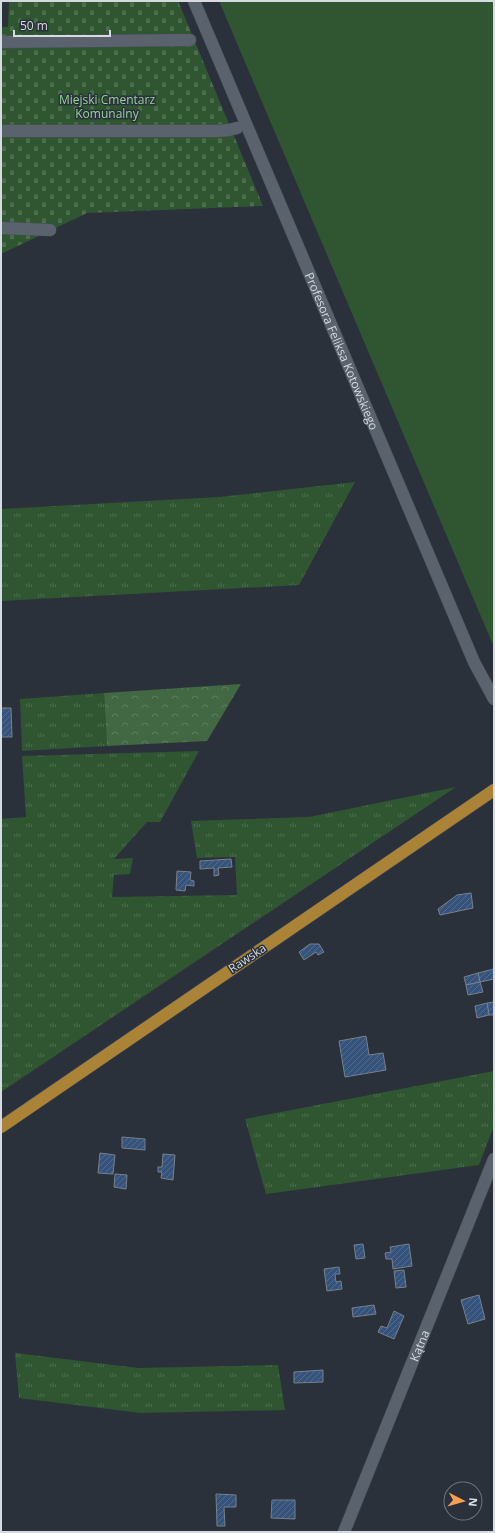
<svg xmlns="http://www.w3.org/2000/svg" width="495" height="1533" font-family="'Open Sans',sans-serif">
<defs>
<pattern id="grass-tufts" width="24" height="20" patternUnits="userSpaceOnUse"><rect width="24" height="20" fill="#2f5631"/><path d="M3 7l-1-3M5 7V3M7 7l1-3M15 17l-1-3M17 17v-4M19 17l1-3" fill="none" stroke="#4c6e4f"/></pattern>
<pattern id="forest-crowns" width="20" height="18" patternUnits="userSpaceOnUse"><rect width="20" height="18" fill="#416842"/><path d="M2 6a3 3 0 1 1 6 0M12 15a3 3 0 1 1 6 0" fill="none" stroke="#5c7d5d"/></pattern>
<pattern id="cemetery-stones" width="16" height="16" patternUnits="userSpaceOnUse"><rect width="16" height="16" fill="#2f5631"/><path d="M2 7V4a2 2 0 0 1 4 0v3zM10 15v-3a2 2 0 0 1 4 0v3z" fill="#4c6e4f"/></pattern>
<pattern id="building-hatch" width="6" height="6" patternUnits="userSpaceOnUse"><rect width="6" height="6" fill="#35537b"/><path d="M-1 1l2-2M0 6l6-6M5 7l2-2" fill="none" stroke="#526b8d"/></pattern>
</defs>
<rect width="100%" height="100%" fill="#2a313b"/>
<g fill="url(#grass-tufts)">
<polygon points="355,482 299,585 1,601 1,509 219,497"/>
<polygon points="104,693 107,746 22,751 20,699"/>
<polygon points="199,751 160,822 147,822 114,859 133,858 130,874 114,875 112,897 237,895 235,857 197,858 191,821 309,817 456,787 1,1092 1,819 26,817 22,756"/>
<polygon points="494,1071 494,1126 479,1165 266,1194 245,1119"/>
<polygon points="15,1353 138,1368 278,1365 285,1410 141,1413 19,1398"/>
</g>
<polygon fill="url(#forest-crowns)" points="241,684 207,741 107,746 104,693"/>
<polygon fill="url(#cemetery-stones)" points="9,1 178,1 263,206 87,213 1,254 1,27 8,27"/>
<polygon fill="#2f5631" points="219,1 494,1 494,647"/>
<g fill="url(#building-hatch)" stroke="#78808b">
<polygon points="1,708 11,708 12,737 1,737"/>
<polygon points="231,859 232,867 218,868 219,875 214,876 214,868 200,869 200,861"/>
<polygon points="177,871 191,872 190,880 194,881 194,886 186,885 185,891 176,890"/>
<polygon points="471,893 473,908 440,915 438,909 457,895"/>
<polygon points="310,944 319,944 324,952 318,955 316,952 304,960 299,952"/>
<polygon points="494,969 494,979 480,982 478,973"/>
<polygon points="478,973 480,982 466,985 464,977"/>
<polygon points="480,982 483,992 468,995 466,985"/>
<polygon points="494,1002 494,1015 489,1015 487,1003"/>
<polygon points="487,1003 489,1015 477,1018 475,1006"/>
<polygon points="366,1036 369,1055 383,1053 386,1070 345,1077 339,1041"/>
<polygon points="122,1137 145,1139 145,1150 122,1148"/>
<polygon points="100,1153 115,1155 113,1174 98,1173"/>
<polygon points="163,1154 175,1155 173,1180 161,1178 162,1172 158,1172 158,1167 162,1167"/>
<polygon points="115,1174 127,1175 126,1189 114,1187"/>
<polygon points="363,1244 365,1258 356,1259 354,1245"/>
<polygon points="409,1244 412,1266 393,1269 392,1259 386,1259 385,1253 391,1252 390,1247"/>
<polygon points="339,1267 340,1274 335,1274 336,1282 341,1281 342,1289 327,1291 324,1269"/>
<polygon points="404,1270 406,1287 396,1288 394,1271"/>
<polygon points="479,1295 485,1319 468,1324 461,1300"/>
<polygon points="374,1305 376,1314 353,1317 352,1308"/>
<polygon points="394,1311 404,1316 394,1339 378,1332 381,1326 387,1328"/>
<polygon points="323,1370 323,1382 294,1383 294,1372"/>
<polygon points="216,1494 236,1495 236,1507 224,1507 225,1526 217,1526"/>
<polygon points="272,1500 295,1500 295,1519 271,1518"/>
</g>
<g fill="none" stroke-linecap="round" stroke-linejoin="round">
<g stroke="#494f57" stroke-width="13">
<g id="minor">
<path id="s1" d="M194 1 474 662 494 699"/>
<polyline points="1,42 190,40"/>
<polyline points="1,131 218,131 229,130 237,128"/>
<polyline points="1,228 50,230"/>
<path id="s2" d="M344 1532 494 1159"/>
</g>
</g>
<g stroke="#494f57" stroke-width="13">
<polyline id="major" points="1,1127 494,790"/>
</g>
<use href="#minor" stroke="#5a626d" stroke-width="12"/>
<use href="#major" stroke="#aa8336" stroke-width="12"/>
</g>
<g text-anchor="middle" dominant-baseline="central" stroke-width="3" stroke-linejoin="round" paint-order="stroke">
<g font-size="12" fill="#95d396" stroke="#2a313b">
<text x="107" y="99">Miejski Cmentarz<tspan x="107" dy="14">Komunalny</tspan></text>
</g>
<g font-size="12" fill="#d6dbe1" stroke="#2a313b">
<text stroke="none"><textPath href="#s1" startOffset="380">Profesora Feliksa Kotowskiego</textPath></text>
<text transform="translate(247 958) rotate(-34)">Rawska</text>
<text stroke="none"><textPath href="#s2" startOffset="201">Kątna</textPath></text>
</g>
</g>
<rect width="495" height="1533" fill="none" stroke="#d6dbe1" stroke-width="4"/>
<g transform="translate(463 1501) rotate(96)"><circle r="19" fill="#2a313b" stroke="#6f757d"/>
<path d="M0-3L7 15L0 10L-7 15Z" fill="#fb9e50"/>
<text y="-6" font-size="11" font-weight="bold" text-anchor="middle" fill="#d6dbe1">N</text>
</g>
<path d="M14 30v6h96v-6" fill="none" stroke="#d6dbe1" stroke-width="2"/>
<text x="20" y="30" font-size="12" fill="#d6dbe1" stroke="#2a313b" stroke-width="3" paint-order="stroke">50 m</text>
</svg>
